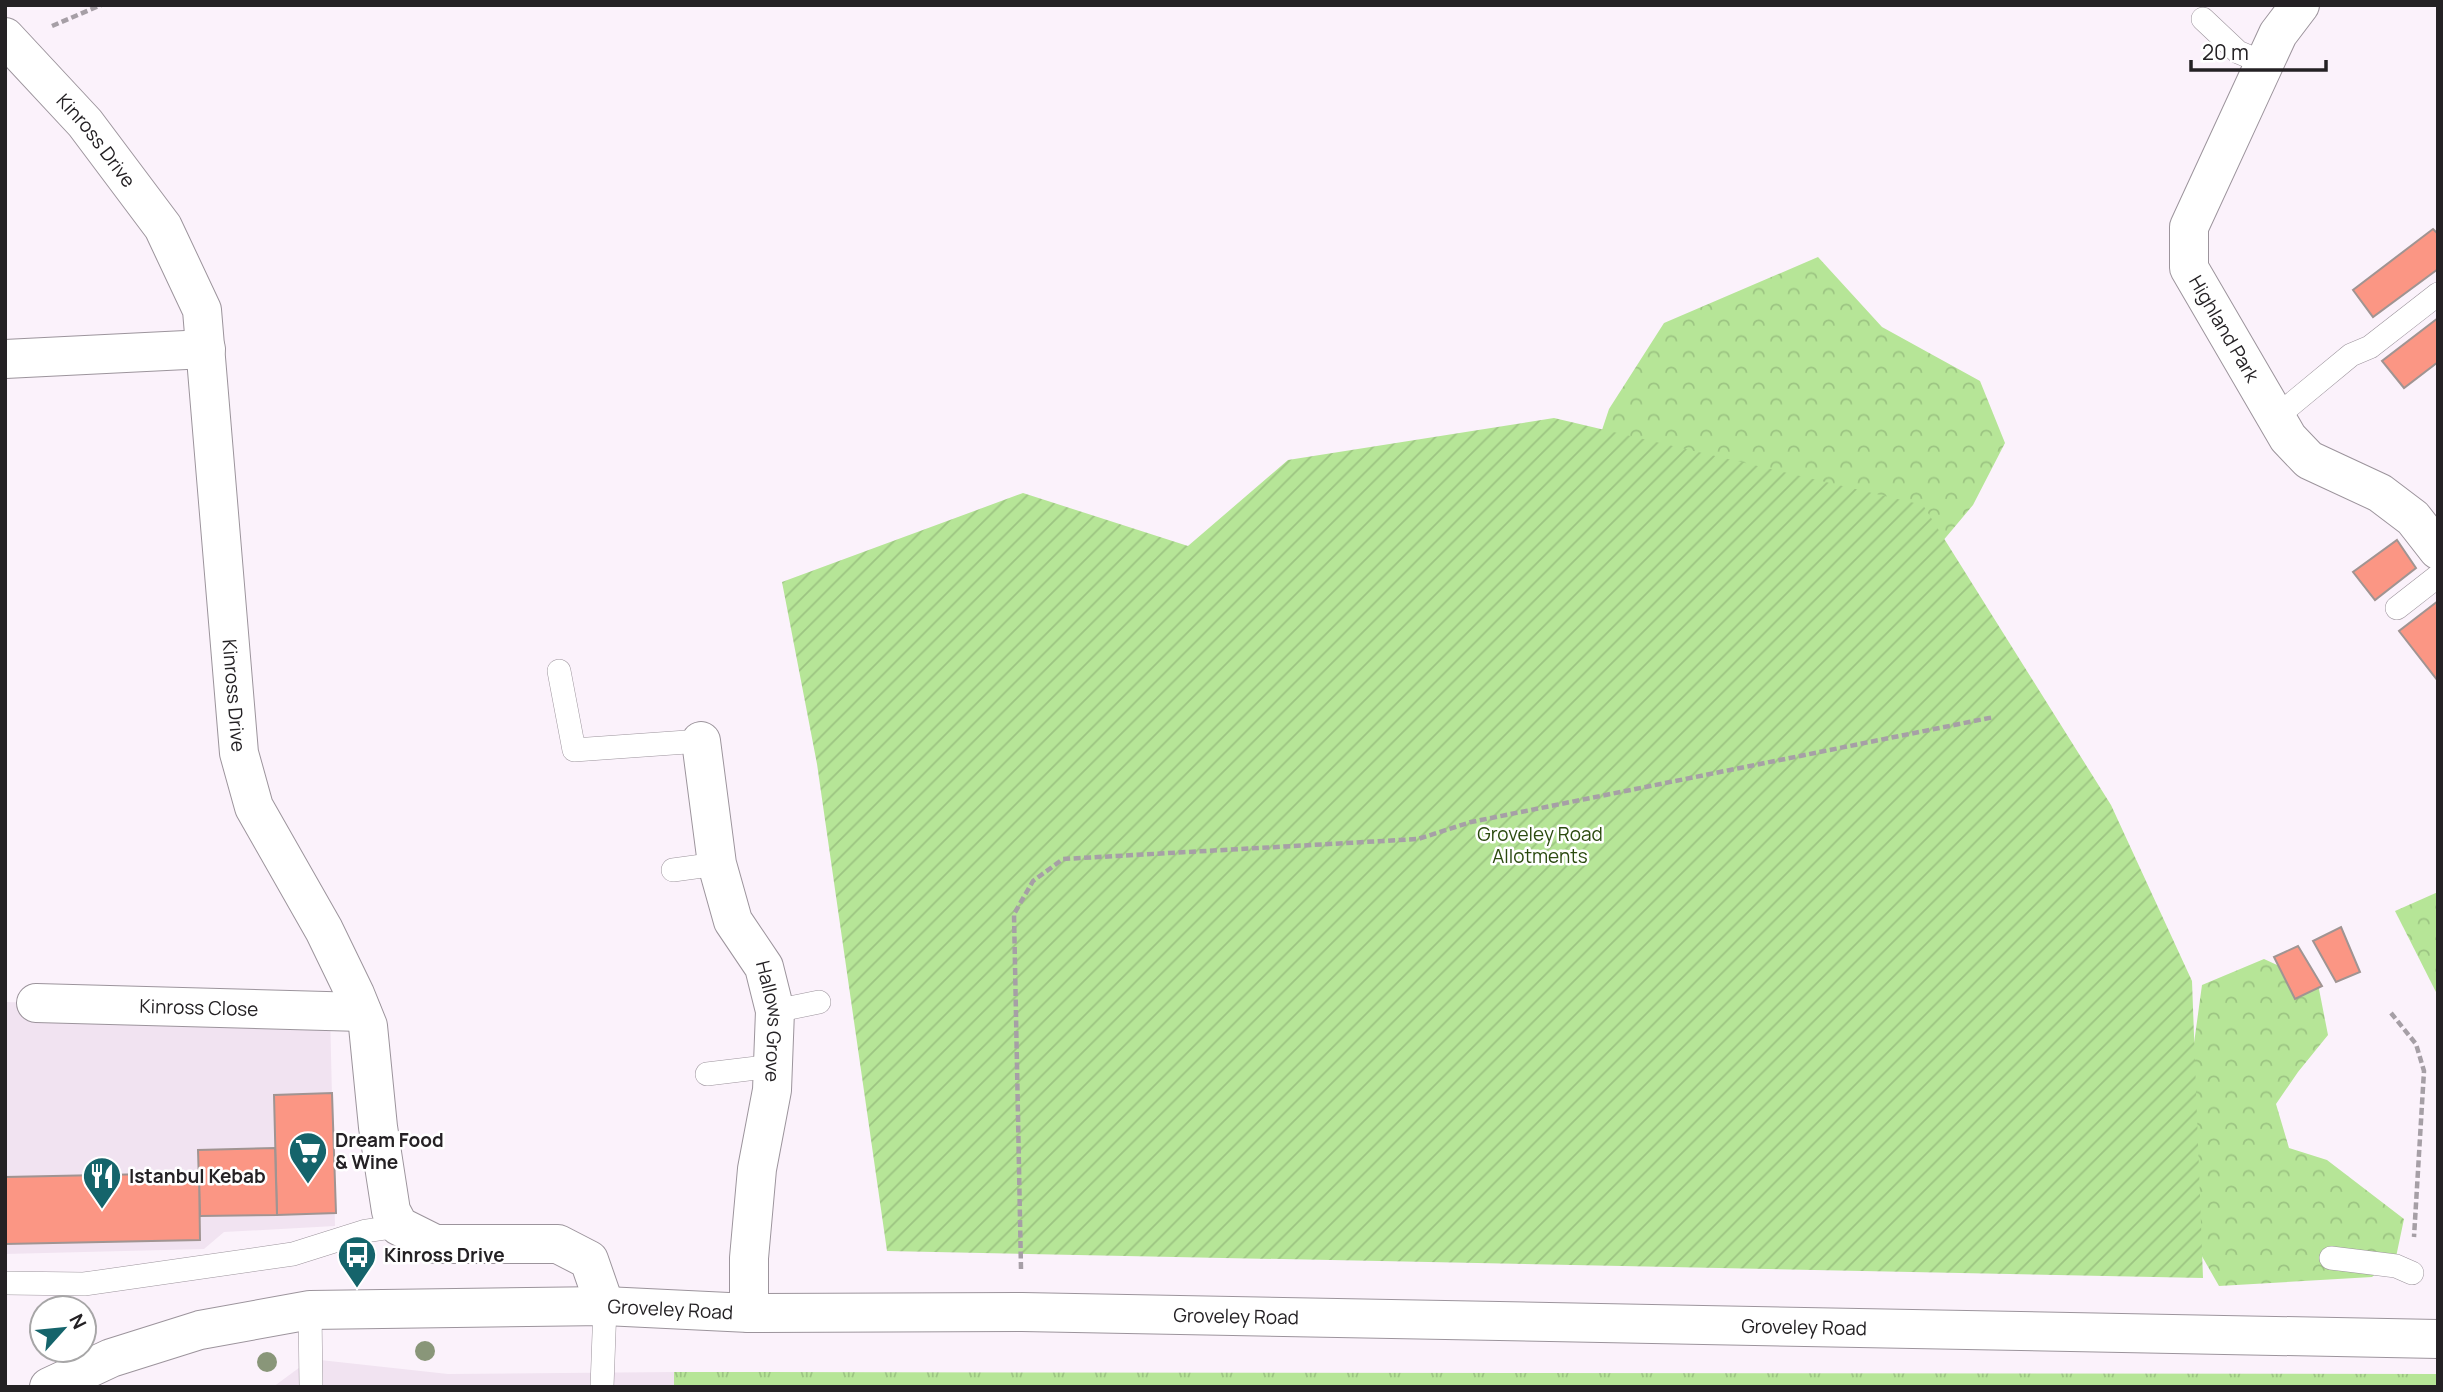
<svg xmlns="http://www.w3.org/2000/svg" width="2443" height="1392" font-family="Manrope,sans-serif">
<defs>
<pattern id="grass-tufts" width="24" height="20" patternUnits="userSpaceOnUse" patternTransform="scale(1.75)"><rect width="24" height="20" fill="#b6e597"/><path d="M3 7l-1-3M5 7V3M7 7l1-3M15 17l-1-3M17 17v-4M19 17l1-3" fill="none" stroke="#9cc482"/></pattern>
<pattern id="forest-crowns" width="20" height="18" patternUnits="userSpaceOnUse" patternTransform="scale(1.75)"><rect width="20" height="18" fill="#b6e597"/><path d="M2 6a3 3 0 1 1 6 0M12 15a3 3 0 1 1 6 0" fill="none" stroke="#9cc482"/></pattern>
<pattern id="garden-furrows" width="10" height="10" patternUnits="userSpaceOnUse" patternTransform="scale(1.75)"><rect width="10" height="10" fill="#b6e597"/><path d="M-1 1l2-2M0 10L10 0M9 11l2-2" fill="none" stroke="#9cc482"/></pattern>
</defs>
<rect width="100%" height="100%" fill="#fbf2fb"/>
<g fill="#f1e3f1">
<polygon points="5,1002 330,1011 335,1226 224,1232 204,1249 5,1254"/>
<polygon points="311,1359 448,1374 674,1372 674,1387 273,1387"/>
</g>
<polygon fill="url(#grass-tufts)" points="674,1372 2438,1374 2438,1387 674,1387"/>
<g fill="url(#forest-crowns)">
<polygon points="1818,257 1882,327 1980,381 2005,443 1973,505 1926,561 1585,481 1609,409 1664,323"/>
<polygon points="2438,892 2438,996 2395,911"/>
<polygon points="2264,959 2318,984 2328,1035 2298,1072 2276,1104 2289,1148 2327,1160 2404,1219 2396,1257 2372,1277 2219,1286 2191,1237 2185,1109 2202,985"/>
</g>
<polygon fill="url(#garden-furrows)" points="1554,418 1923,505 2111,805 2192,981 2203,1278 887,1251 817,764 782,582 1023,493 1188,546 1288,460"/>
<g fill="#fb9684" stroke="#a09492" stroke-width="2">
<polygon points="2433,229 2438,234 2438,269 2373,317 2353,290"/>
<polygon points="2438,318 2438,362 2404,388 2382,361"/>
<polygon points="2397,540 2416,568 2375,600 2353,572"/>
<polygon points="2438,601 2438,681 2399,631"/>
<polygon points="2341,927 2360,972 2336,982 2313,941"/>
<polygon points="2298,946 2322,986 2295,999 2274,957"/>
<polygon points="332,1093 336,1213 277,1215 274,1095"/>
<polygon points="275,1148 277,1215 200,1216 198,1150"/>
<polygon points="199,1173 200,1240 5,1244 5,1177"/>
</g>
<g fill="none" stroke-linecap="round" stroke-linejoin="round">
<g stroke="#9c949c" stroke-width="24">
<g id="service">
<polyline points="2203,19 2238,52 2264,63"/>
<polyline points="2276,417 2351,355 2370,347 2438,294"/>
<polyline points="2397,608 2438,576"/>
<polyline points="559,671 574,750 701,741"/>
<polyline points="673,870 717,864"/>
<polyline points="775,1011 819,1002"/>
<polyline points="707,1074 773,1066"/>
<polyline points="2331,1258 2396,1266 2412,1273"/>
<polyline points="5,1283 84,1284 293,1254 366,1231 399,1226"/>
<polyline points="310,1310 311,1387"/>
<polyline points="602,1387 605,1306"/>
</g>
</g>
<g stroke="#9c949c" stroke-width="40">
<g id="minor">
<path id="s1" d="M2300 5 2278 34 2189 227V268L2288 438 2309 460 2380 493 2413 518 2438 550"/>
<path id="s2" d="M5 37 85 123 163 227 202 310 239 753 254 807 324 930 355 994 368 1026 378 1127 391 1211 399 1226 435 1244H558L589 1260 605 1306"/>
<polyline points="5,359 206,349"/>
<path id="s3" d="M701 741 717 864 733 921 764 967 775 1011 772 1090 757 1169 749 1258V1313"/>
<path id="s4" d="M36 1003 362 1012"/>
</g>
</g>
<g stroke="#9c949c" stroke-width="40">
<g id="tertiary">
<path id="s5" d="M49 1387 111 1358 200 1330 310 1310 605 1306 749 1313 1022 1312 2438 1339"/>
</g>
</g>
<g stroke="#a69fa6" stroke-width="4.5" stroke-dasharray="7 3.5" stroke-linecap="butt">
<polyline points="52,26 101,5"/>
<polyline points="2391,1013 2416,1044 2424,1071 2414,1237"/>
<polyline points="1021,1269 1014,914 1033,881 1063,859 1418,839 1471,822 1994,717"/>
</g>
<use href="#service" stroke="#fff" stroke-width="23"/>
<use href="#minor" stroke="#fff" stroke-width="38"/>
<use href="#tertiary" stroke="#fff" stroke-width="38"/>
</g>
<g fill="#899679">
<circle cx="425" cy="1351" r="10"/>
<circle cx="267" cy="1362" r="10"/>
</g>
<defs>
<g id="supermarket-pin" transform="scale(2.0125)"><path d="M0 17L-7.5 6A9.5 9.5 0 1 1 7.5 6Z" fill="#15646b" stroke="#fff"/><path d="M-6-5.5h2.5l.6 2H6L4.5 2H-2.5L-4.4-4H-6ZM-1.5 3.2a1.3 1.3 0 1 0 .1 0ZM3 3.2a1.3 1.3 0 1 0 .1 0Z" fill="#fff"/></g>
<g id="restaurant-pin" transform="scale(2.0125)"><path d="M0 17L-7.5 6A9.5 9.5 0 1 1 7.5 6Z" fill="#15646b" stroke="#fff"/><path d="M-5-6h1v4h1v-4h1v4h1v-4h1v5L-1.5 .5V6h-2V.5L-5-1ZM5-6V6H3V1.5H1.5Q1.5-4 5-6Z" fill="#fff"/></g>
<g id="bus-pin" transform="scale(2.0125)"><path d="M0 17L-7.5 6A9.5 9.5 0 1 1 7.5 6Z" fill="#15646b" stroke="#fff"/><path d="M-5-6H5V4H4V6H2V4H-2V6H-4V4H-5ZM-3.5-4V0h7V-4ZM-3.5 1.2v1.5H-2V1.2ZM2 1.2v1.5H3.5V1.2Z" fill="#fff"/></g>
</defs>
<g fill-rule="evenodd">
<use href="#supermarket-pin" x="308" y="1151"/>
<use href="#restaurant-pin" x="102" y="1176"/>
<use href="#bus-pin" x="357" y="1255"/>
</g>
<g text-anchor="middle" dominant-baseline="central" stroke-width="5" stroke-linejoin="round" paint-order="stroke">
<g font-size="19" fill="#242124" stroke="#fff">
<text stroke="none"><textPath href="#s2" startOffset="138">Kinross Drive</textPath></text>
<text stroke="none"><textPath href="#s1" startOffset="360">Highland Park</textPath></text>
<text stroke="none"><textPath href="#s2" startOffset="726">Kinross Drive</textPath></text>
<text stroke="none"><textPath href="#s4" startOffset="163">Kinross Close</textPath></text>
<text stroke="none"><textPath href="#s3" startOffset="294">Hallows Grove</textPath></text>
<text stroke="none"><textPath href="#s5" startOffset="634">Groveley Road</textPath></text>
<text stroke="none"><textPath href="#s5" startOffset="1200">Groveley Road</textPath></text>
<text stroke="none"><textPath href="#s5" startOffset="1768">Groveley Road</textPath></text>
</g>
<g font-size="19" fill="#2b4a0f" stroke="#fff">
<text x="1540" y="834">Groveley Road<tspan x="1540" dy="22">Allotments</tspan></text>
</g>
<g font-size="19" font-weight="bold" fill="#242124" stroke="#fff" text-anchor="start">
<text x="335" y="1140">Dream Food<tspan x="335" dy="22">&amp; Wine</tspan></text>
<text x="129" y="1176">Istanbul Kebab</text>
<text x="384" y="1255">Kinross Drive</text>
</g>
</g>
<rect width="2443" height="1392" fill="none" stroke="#242124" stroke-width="14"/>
<g transform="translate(63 1329) rotate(63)"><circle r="33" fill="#ffffff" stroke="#a7a6a7" stroke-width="2"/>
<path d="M0-5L12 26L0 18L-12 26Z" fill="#15646b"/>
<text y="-10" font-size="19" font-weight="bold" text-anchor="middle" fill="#242124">N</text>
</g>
<path d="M2191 60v10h135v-10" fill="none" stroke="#242124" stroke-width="3.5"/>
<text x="2202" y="60" font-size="21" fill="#242124" stroke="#ffffff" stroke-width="5" paint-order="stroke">20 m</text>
</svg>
